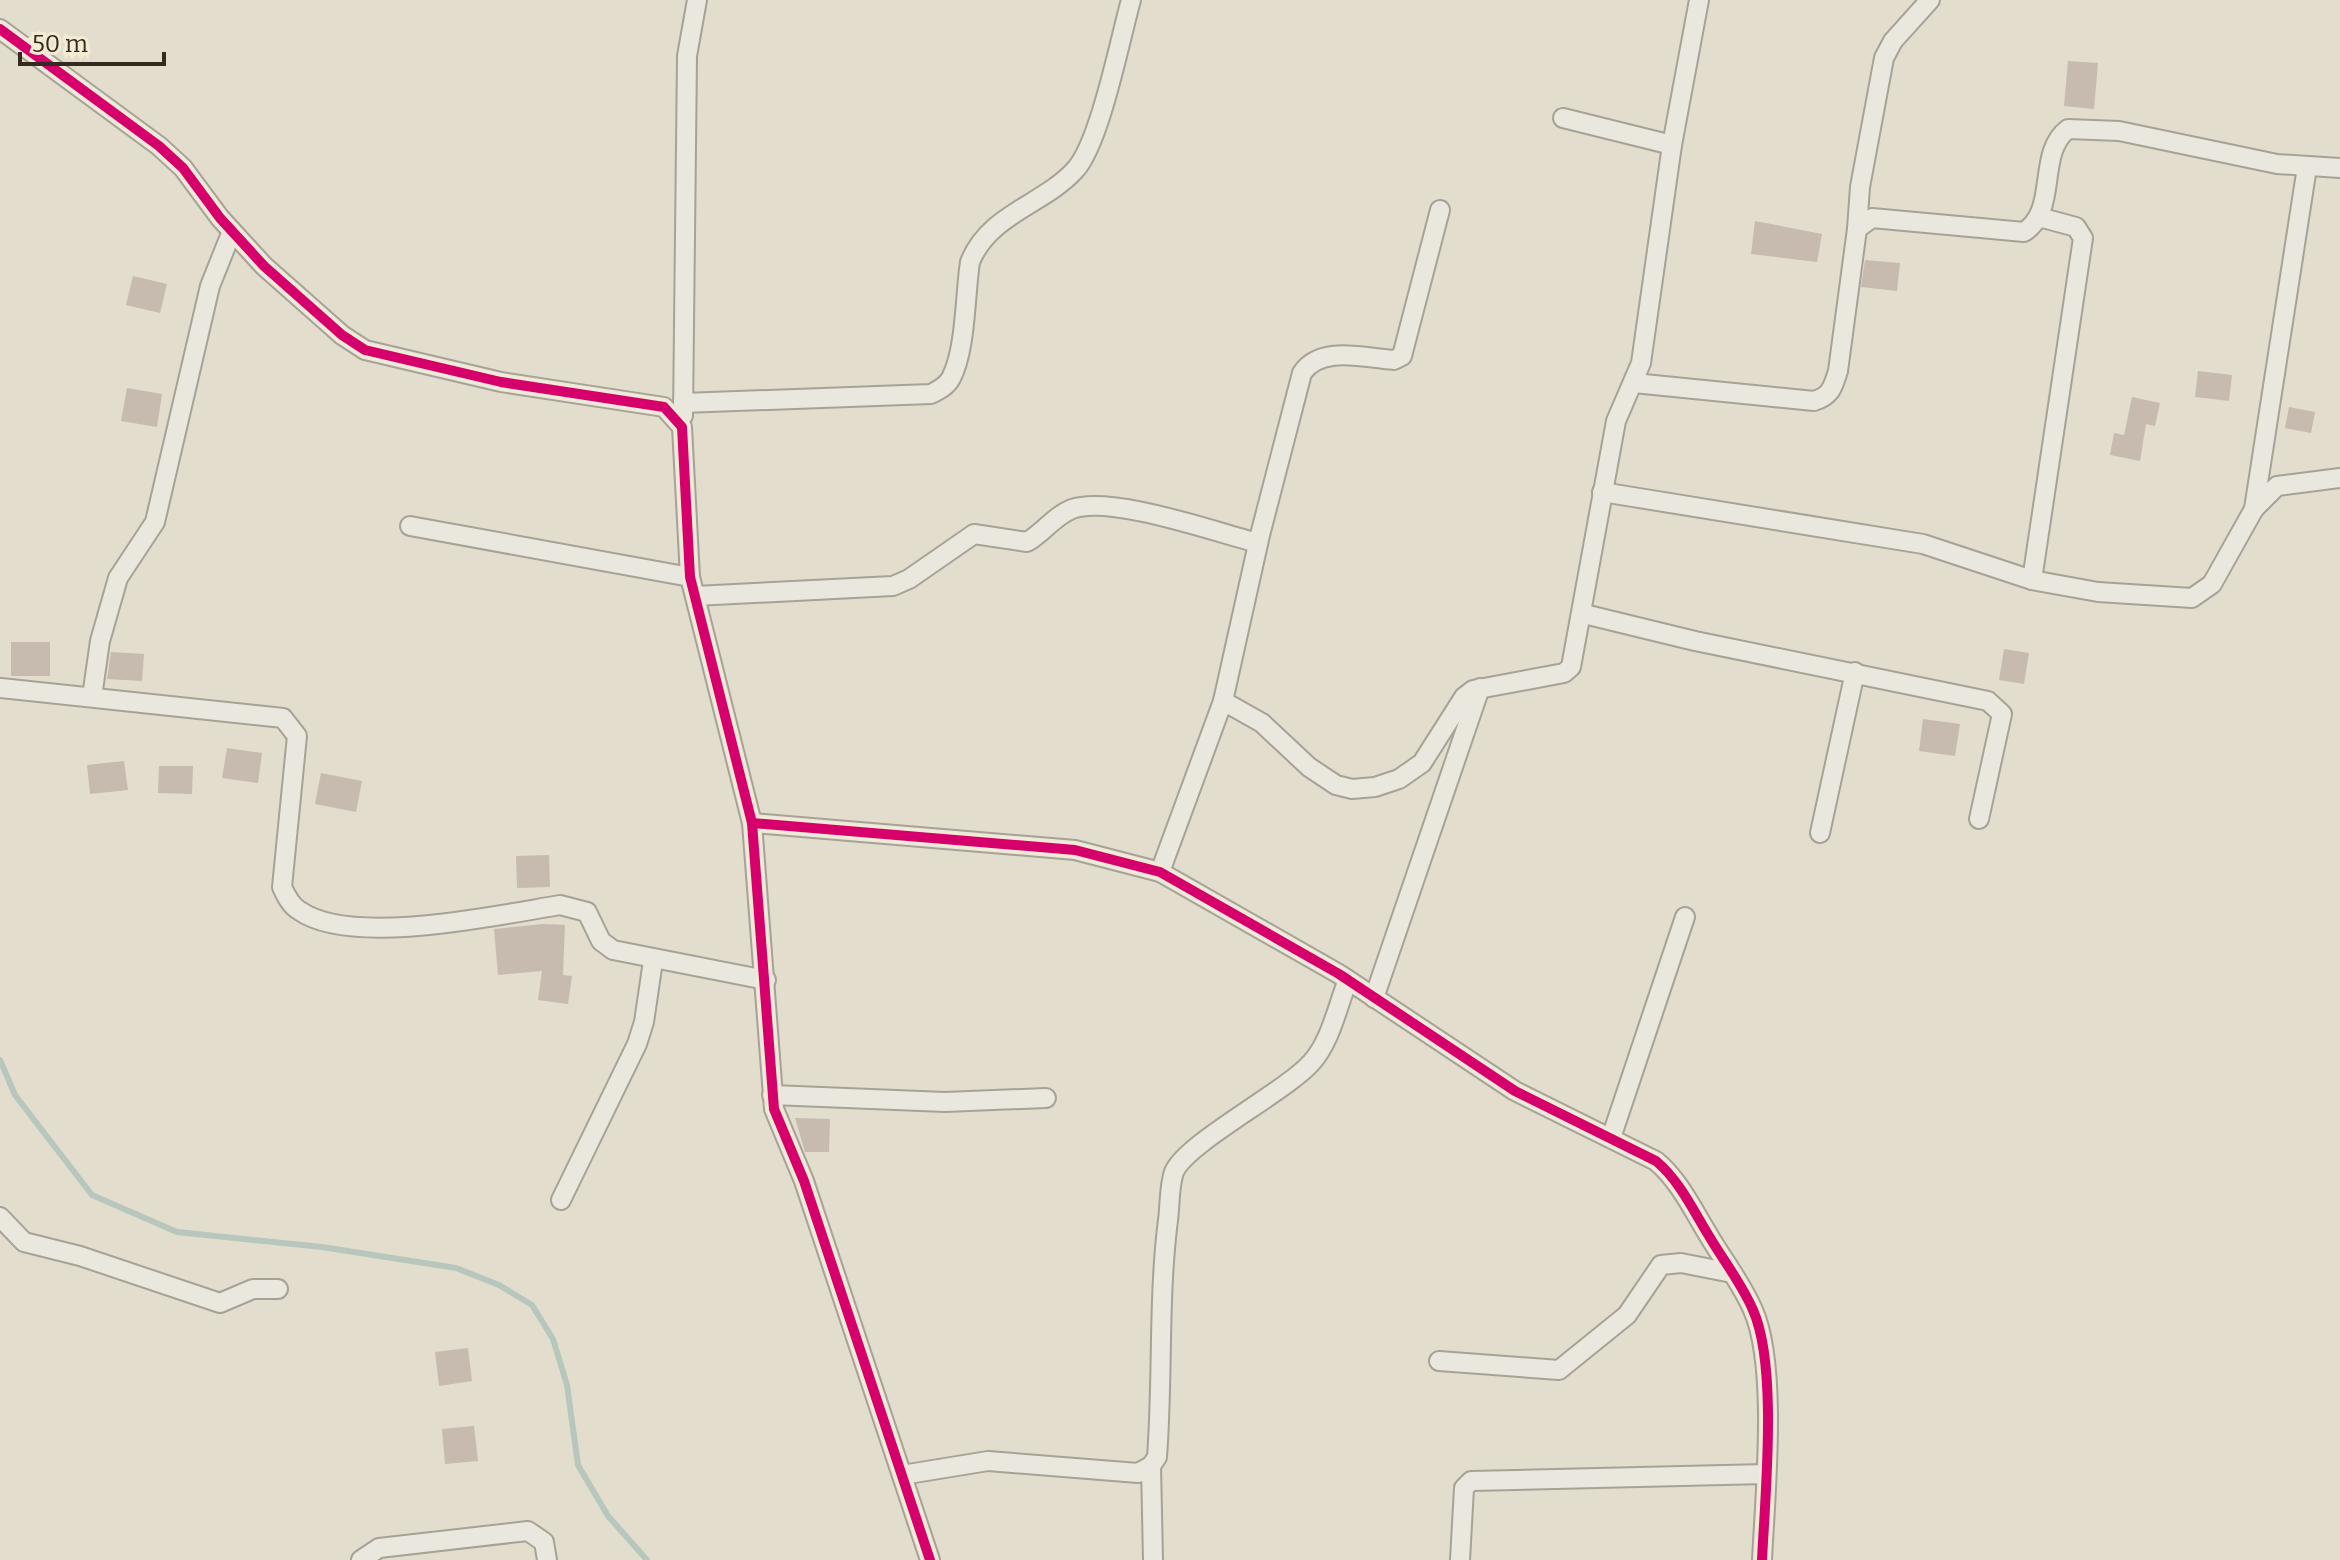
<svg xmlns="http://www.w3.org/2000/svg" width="2340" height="1560" font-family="Bitter,serif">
<rect width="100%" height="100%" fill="#e2ddcd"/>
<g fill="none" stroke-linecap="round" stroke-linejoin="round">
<polyline stroke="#b8c7be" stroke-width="6" points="0,1060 15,1095 92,1195 177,1232 322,1247 456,1268 499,1285 532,1305 553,1339 567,1385 578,1465 608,1516 647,1560"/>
</g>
<g fill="#c6bbae">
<polygon points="2068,61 2098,63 2094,109 2064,106"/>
<polygon points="1755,221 1822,234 1817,262 1751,254"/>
<polygon points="1865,260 1900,263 1897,291 1861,287"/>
<polygon points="133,276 167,284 160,313 126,305"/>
<polygon points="2198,371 2232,375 2229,401 2195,397"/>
<polygon points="127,388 162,394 157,427 121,421"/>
<polygon points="2132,397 2160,403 2155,426 2146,424 2140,461 2110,455 2114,433 2124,435"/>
<polygon points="2289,407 2315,412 2311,433 2285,428"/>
<rect x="11" y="642" width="39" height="34"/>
<polygon points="2004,649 2029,653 2024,684 1999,680"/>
<polygon points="111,652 144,654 142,681 107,679"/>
<polygon points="1923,719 1960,724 1955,756 1919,751"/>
<polygon points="227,748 262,753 258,783 222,778"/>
<polygon points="124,761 128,790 90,794 87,765"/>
<polygon points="159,766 193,766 192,794 158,793"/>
<polygon points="321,773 362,781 356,812 315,804"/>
<polygon points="549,855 550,887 517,888 516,856"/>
<polygon points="544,924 565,925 563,975 572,976 568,1004 538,1000 542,971 498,975 494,929"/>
<polygon points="795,1118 830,1119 829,1152 805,1152"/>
<polygon points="468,1348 472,1381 439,1386 435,1352"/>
<polygon points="474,1426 478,1461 445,1464 442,1429"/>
</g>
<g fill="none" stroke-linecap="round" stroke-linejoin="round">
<g stroke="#a7a296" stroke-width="22">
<g id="street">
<polyline points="0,29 159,146 183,168 220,218 264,266 342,335 365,350 501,382 664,407 682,427 690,577 752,823 774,1109 804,1181 930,1560"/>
<polyline points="1563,118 1672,145"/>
<polyline points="1857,229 1860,187 1884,58 1893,41 1930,0"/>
<path d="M1634 383 1814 401C1831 396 1833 387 1838 371L1857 229 1872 218 2024 232C2059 210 2036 153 2068 129L2119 131 2277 164 2340 168"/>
<path d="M683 403 931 394C939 390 947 386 951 378 966 350 965 294 970 262 989 214 1043 205 1075 170 1100 143 1120 39 1131 0"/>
<polyline points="683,416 687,56 697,0"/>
<polyline points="1602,492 1923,544 2032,580 2098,592 2192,598 2212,584 2254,509 2277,486 2340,478"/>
<polyline points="2254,509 2307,167"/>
<polyline points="410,526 690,577"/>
<polyline points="2032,580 2083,238 2076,227 2039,217"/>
<path d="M695 596 893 586 909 579 974 534 1027 542C1043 533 1054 516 1072 509 1111 495 1215 532 1258 543"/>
<polyline points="1584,614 1695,641 1988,701 2002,714 1979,819"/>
<path d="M1 688 283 718 297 736 282 887C286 896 291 906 300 911 352 947 499 915 560 905L587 912 601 941 613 950 766 980"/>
<polyline points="92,697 100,641 118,578 155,522 210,286 232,231"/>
<polyline points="1223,701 1262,723 1309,767 1336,785 1352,789 1375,787 1399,779 1422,763 1464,697 1473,690 1564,673 1571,667 1616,421 1641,363 1672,145 1699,0"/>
<path d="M752 823 1075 850 1160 872 1339 974 1515 1091 1656 1161C1679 1180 1693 1210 1709 1236 1723 1260 1742 1284 1753 1310 1778 1366 1765 1496 1762 1560"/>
<polyline points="1820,833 1855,672"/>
<path d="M1160 872 1223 701 1260 535 1302 373C1321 345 1364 358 1394 360L1402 356 1440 210"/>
<polyline points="1374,998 1480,688"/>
<polyline points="772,1095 945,1102 1046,1098"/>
<polyline points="1611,1138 1685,917"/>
<polyline points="561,1200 637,1044 644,1022 653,961"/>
<polyline points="0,1217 24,1242 80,1256 220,1303 253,1289 278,1289"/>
<polyline points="1439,1361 1559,1370 1627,1315 1661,1265 1681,1263 1732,1273"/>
<polyline points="1151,1466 1153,1560"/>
<path d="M902 1475 988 1461 1138 1473 1151 1466 1157 1457C1163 1378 1158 1299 1168 1220 1170 1206 1169 1186 1174 1172 1186 1143 1285 1092 1311 1063 1331 1041 1337 1007 1348 980"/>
<polyline points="361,1560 379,1548 528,1531 544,1542 547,1560"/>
<polyline points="1460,1560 1464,1488 1471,1481 1766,1474"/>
</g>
</g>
<use href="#street" stroke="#eae7de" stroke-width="18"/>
<g stroke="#f3ebd3" stroke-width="15">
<g id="cycleway">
<polyline points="0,29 159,146 183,168 220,218 264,266 342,335 365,350 501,382 664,407 682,427 690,577 752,823 774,1109 804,1181 930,1560"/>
<path d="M752 823 1075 850 1160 872 1339 974 1515 1091 1656 1161C1679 1180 1693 1210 1709 1236 1723 1260 1742 1284 1753 1310 1778 1366 1765 1496 1762 1560"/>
</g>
</g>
<use href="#cycleway" stroke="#d6006c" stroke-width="10"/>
</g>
<path d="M20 52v12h144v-12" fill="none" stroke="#352a1f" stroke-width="4"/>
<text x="32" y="52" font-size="24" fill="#352a1f" stroke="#f3ebd3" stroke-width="6" paint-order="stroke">50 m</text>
</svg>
